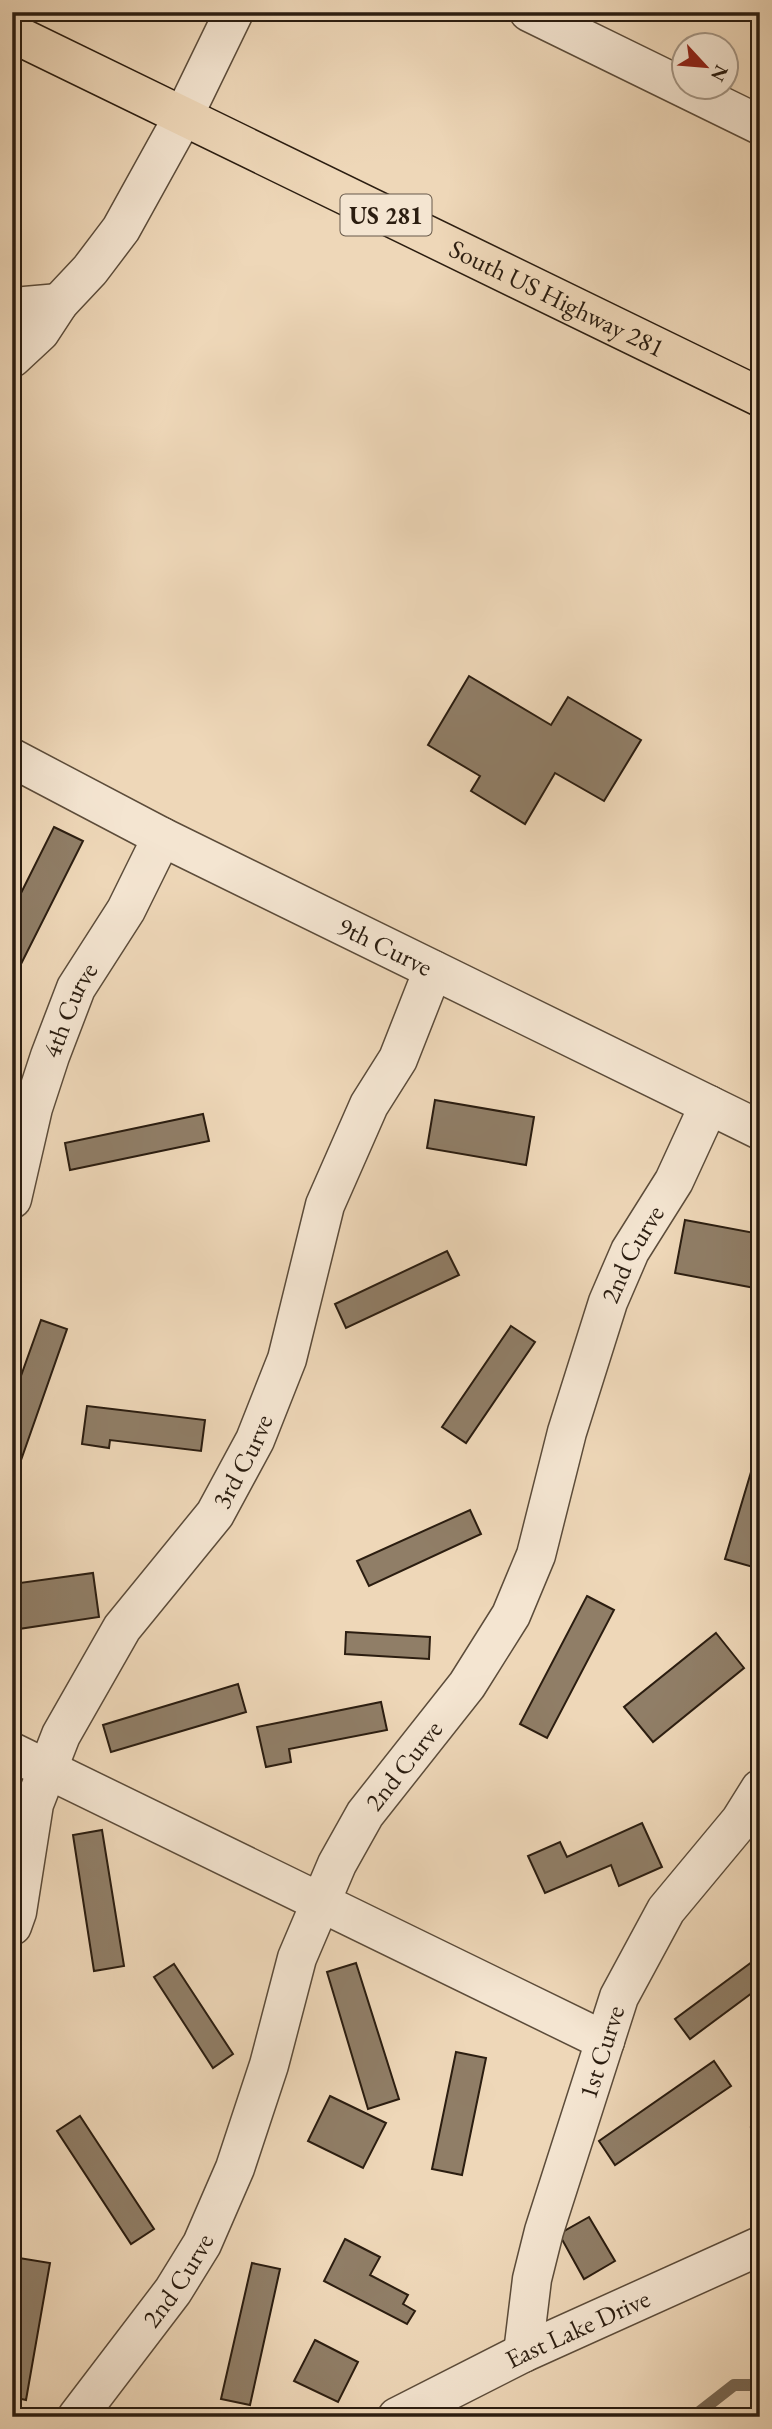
<svg xmlns="http://www.w3.org/2000/svg" width="772" height="2429" font-family="'EB Garamond',serif">
<rect width="100%" height="100%" fill="#eed7b8"/>
<filter id="stains"><feTurbulence type="fractalNoise" baseFrequency=".00286" numOctaves="4"/><feColorMatrix values="0 0 0 0 .2 0 0 0 0 .09 0 0 0 0 .02 0 0 0 .5 -.17"/></filter>
<radialGradient id="worn" r=".72"><stop offset=".6" stop-color="#630" stop-opacity="0"/><stop offset="1" stop-color="#630" stop-opacity=".3"/></radialGradient>
<g fill="none" stroke-linecap="round" stroke-linejoin="round">
<polyline stroke="#786753" stroke-width="12" points="693,2417 734,2385 760,2385"/>
</g>
<g fill="#907e67" stroke="#2b1d10" stroke-width="2">
<polygon points="469,676 551,725 568,697 641,740 604,801 555,773 525,824 471,791 480,776 428,745"/>
<polygon points="54,827 83,841 19,968 12,965 12,911"/>
<polygon points="435,1100 534,1117 526,1165 427,1148"/>
<polygon points="203,1114 209,1141 70,1170 65,1143"/>
<polygon points="685,1220 760,1234 760,1289 675,1273"/>
<polygon points="447,1251 459,1275 346,1328 335,1304"/>
<polygon points="41,1320 67,1329 20,1463 12,1460 12,1401"/>
<polygon points="511,1326 535,1342 466,1443 442,1427"/>
<polygon points="87,1406 205,1420 201,1451 110,1440 109,1448 82,1444"/>
<polygon points="751,1472 760,1475 760,1569 725,1559"/>
<polygon points="470,1510 481,1534 369,1586 357,1561"/>
<polygon points="93,1573 99,1617 12,1630 12,1584"/>
<polygon points="587,1596 614,1610 547,1738 520,1724"/>
<polygon points="346,1632 430,1637 429,1659 345,1654"/>
<polygon points="716,1633 744,1668 653,1742 624,1707"/>
<polygon points="238,1684 246,1712 111,1752 103,1725"/>
<polygon points="381,1702 387,1730 289,1749 291,1762 266,1767 257,1727"/>
<polygon points="642,1823 662,1867 619,1886 611,1865 545,1893 528,1856 560,1842 567,1857"/>
<polygon points="102,1830 124,1966 94,1971 73,1835"/>
<polygon points="760,1956 760,1987 690,2039 675,2019"/>
<polygon points="356,1963 399,2099 368,2109 327,1972"/>
<polygon points="174,1964 233,2054 213,2068 154,1977"/>
<polygon points="456,2052 486,2058 462,2175 432,2169"/>
<polygon points="714,2061 731,2086 615,2165 599,2141"/>
<polygon points="330,2096 386,2123 363,2168 308,2141"/>
<polygon points="80,2116 154,2229 131,2244 57,2131"/>
<polygon points="760,2119 760,2137 751,2127"/>
<polygon points="589,2217 615,2261 584,2279 559,2234"/>
<polygon points="345,2239 380,2257 370,2275 408,2295 403,2304 415,2311 407,2324 324,2281"/>
<polygon points="19,2258 50,2263 26,2400 12,2397 12,2298"/>
<polygon points="252,2263 280,2269 250,2405 221,2399"/>
<polygon points="315,2340 358,2362 338,2402 294,2381"/>
</g>
<g fill="none" stroke-linecap="round" stroke-linejoin="round">
<g stroke="#5c4c3a" stroke-width="41">
<g id="street">
<polyline points="529,12 760,125"/>
<polyline points="12,310 25,306 59,303"/>
<polyline points="12,358 40,332 59,303 90,270 121,229 183,117 234,12"/>
<path id="s1" d="M12 758 162 837 760 1130"/>
<path id="s2" d="M12 1199 33 1108 50 1056 76 988 126 910 162 837"/>
<polyline points="12,1752 605,2041"/>
<path id="s3" d="M12 1926 17 1912 34 1804 61 1735 122 1628 215 1514 255 1440 287 1359 325 1205 369 1105 398 1059 433 970"/>
<path id="s4" d="M523 2353 532 2279 544 2231 619 1997 666 1910 740 1821 760 1789"/>
<path id="s5" d="M77 2417 173 2291 202 2244 235 2168 269 2065 297 1958 337 1864 365 1814 467 1685 511 1615 536 1555 567 1432 608 1302 630 1251 674 1181 709 1105"/>
<path id="s6" d="M397 2417 523 2353 760 2246"/>
</g>
</g>
<g stroke="#2b1d10" stroke-width="41">
<g id="highway">
<path id="s7" d="M12 33 760 397"/>
</g>
</g>
<use href="#street" stroke="#f4e5d1" stroke-width="38"/>
<use href="#highway" stroke="#eed7b8" stroke-width="38"/>
</g>
<g text-anchor="middle" dominant-baseline="central" stroke-width="7" stroke-linejoin="round" paint-order="stroke">
<rect fill="#f4e5d1" stroke="#67594a" stroke-width="2" x="340.5" y="194.5" width="91" height="41" rx="5"/>
<g font-size="24" font-weight="bold" fill="#2b1d10">
<text x="386" y="215">US 281</text>
</g>
<g font-size="26" fill="#2b1d10" stroke="#f4e5d1">
<text stroke="none"><textPath href="#s7" startOffset="606">South US Highway 281</textPath></text>
<text stroke="none"><textPath href="#s1" startOffset="418">9th Curve</textPath></text>
<text stroke="none"><textPath href="#s2" startOffset="198">4th Curve</textPath></text>
<text stroke="none"><textPath href="#s5" startOffset="1304">2nd Curve</textPath></text>
<text stroke="none"><textPath href="#s3" startOffset="528">3rd Curve</textPath></text>
<text stroke="none"><textPath href="#s5" startOffset="737">2nd Curve</textPath></text>
<text stroke="none"><textPath href="#s4" startOffset="312">1st Curve</textPath></text>
<text stroke="none"><textPath href="#s5" startOffset="170">2nd Curve</textPath></text>
<text stroke="none"><textPath href="#s6" startOffset="201">East Lake Drive</textPath></text>
</g>
</g>
<rect width="772" height="2429" fill="none" stroke="#eed7b8" stroke-width="42"/>
<rect x="14" y="14" width="744" height="2401" fill="none" stroke="#2b1d10" stroke-width="3.5"/>
<rect x="21" y="21" width="730" height="2387" fill="none" stroke="#2b1d10" stroke-width="2"/>
<g transform="translate(705 66) rotate(116)"><circle r="33" fill="#f4e5d1" stroke="#a49584" stroke-width="2"/>
<path d="M0-5L12 26L0 18L-12 26Z" fill="#8f2418"/>
<text y="-10" font-size="19" font-weight="bold" text-anchor="middle" fill="#2b1d10">N</text>
</g>
<rect width="100%" height="100%" filter="url(#stains)"/>
<rect width="100%" height="100%" fill="url(#worn)"/>
</svg>
